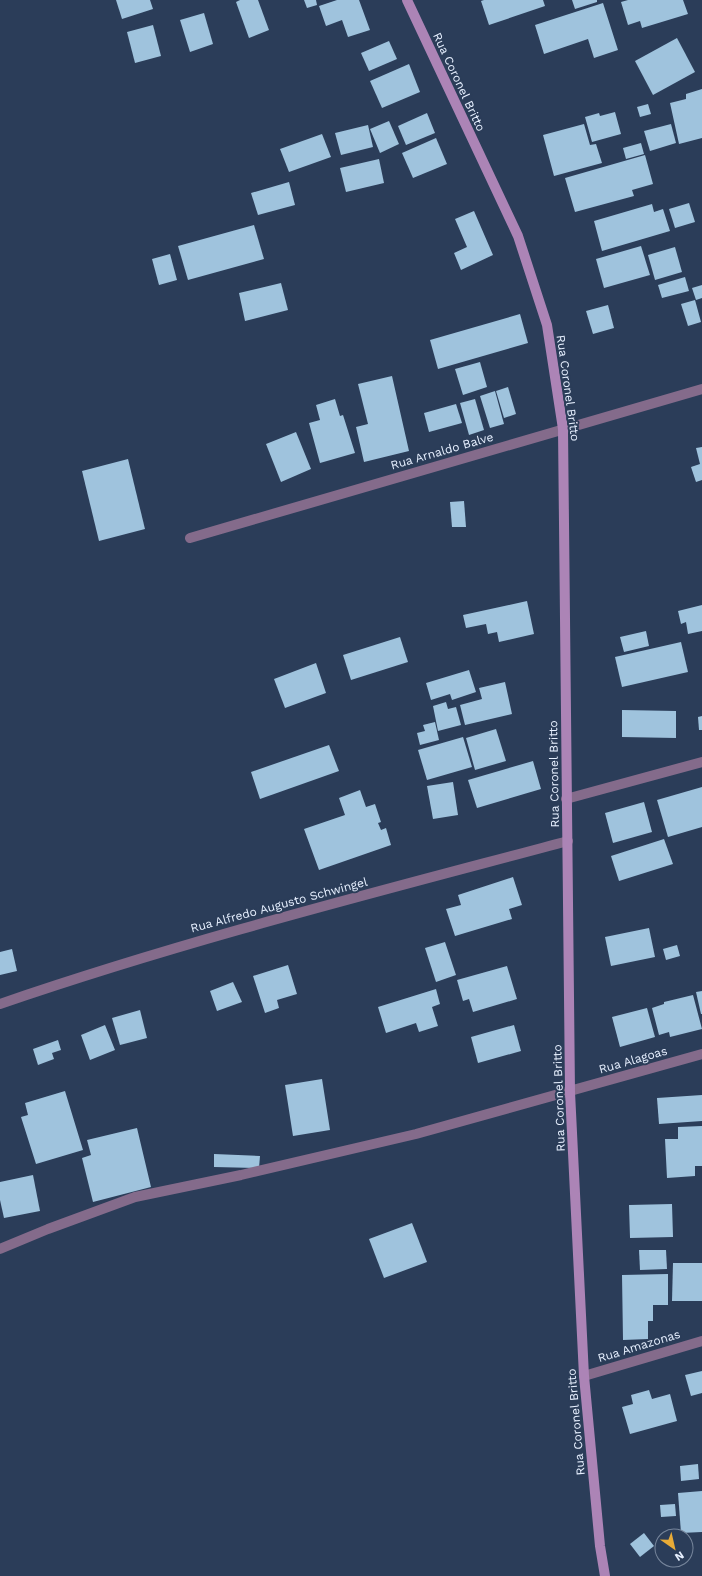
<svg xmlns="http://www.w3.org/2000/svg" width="702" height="1576" font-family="'Work Sans',sans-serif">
<rect width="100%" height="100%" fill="#2b3d59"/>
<g fill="#9fc3dd">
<polygon points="116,0 150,0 153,9 122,19"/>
<polygon points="240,0 258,0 269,30 249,38 236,2"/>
<polygon points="304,0 316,0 317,5 307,8"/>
<polygon points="337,0 359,0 370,30 348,37 342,20 326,26 319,6"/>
<polygon points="484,0 543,0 545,6 489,25 481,1"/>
<polygon points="572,0 597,0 597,2 575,9"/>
<polygon points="628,0 683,0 688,14 642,28 640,21 628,25 621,2"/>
<polygon points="603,3 618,50 594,58 588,39 544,54 535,25"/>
<polygon points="204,13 213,44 190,52 180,20"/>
<polygon points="153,25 161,56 135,63 127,32"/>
<polygon points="677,38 695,72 653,95 635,61"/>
<polygon points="389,41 397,59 369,71 361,53"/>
<polygon points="409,64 420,92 382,108 370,81"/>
<polygon points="702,89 702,138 679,144 670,103 686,99 686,94"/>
<polygon points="648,104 651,114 640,117 637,107"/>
<polygon points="615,112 621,134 592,142 585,117 599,113 600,116"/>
<polygon points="427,113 435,133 406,145 398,126"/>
<polygon points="389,121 399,144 380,153 370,129"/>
<polygon points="584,124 590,145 596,144 602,163 554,176 543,135"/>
<polygon points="671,124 676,143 650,151 644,131"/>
<polygon points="368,125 373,147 341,155 335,133"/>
<polygon points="322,134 331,157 289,172 280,149"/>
<polygon points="436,138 447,164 413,178 402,153"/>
<polygon points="641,143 644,154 626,159 623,148"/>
<polygon points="645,155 653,184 632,190 634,196 575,212 565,178"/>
<polygon points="379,159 384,183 346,192 340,168"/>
<polygon points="289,182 295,205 258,215 251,193"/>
<polygon points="689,203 695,222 675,228 669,209"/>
<polygon points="652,204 654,212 663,209 670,231 602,251 594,221"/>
<polygon points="474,211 493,255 461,270 454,253 467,247 455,219"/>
<polygon points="254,225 264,259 188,280 178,246"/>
<polygon points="641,246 650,275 604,288 596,259"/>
<polygon points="675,247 682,272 655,280 648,255"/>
<polygon points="170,254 177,280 159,285 152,259"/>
<polygon points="685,277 689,291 662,298 658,285"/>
<polygon points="281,283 288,310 245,321 239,293"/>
<polygon points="702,285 702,298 696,300 692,288"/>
<polygon points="695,300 701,322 688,326 681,304"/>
<polygon points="608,305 614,328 593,334 586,311"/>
<polygon points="520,314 528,343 438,369 430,340"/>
<polygon points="480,362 487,387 463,395 455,369"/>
<polygon points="392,376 409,451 364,462 356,427 368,424 358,384"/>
<polygon points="508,387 516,414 504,418 496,391"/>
<polygon points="495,391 504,424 490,428 480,396"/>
<polygon points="335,399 340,416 343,415 355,453 320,463 309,423 320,420 316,405"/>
<polygon points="475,399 484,430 469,435 460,403"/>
<polygon points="456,404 462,423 429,432 424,413"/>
<polygon points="296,432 311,469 281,482 266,444"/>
<polygon points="702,447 702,480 696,482 691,467 700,464 696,448"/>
<polygon points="128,459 145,529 99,541 82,471"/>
<polygon points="464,501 466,527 452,527 450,502"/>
<polygon points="527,601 534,634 499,642 497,632 488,634 486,624 466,628 463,615"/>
<polygon points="702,605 702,631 688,634 686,622 681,624 678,611"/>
<polygon points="646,631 649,646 624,652 620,637"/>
<polygon points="400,637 408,662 351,680 343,655"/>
<polygon points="681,642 688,672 622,687 615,657"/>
<polygon points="316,663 326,693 285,708 274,679"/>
<polygon points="469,670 476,692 452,700 450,694 431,700 426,683"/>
<polygon points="505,682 512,714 465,725 460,705 482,699 479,688"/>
<polygon points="446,702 448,709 456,707 461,725 438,731 433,706"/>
<polygon points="622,710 676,711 676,738 622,737"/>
<polygon points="702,716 702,730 699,730 698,717"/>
<polygon points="435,722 439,740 420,745 417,733 425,731 423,725"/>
<polygon points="496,729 506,761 475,770 466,738"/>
<polygon points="463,737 472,767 427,780 418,750"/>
<polygon points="329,745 339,771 260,799 251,772"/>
<polygon points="533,761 541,789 477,808 468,780"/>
<polygon points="453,782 458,815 433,819 427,786"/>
<polygon points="702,787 702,827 668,837 657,800"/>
<polygon points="360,790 366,807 375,804 381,822 378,823 381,830 386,828 391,845 319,870 304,829 345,815 339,798"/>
<polygon points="644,802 652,832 613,843 605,813"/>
<polygon points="664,839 673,864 619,881 611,856"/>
<polygon points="513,877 522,905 509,909 512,919 455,936 446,909 461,905 458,895"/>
<polygon points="649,928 655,957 611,966 605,937"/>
<polygon points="445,942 456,975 436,982 425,948"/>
<polygon points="677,945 680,956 666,960 663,949"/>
<polygon points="12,949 17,971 0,975 0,952"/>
<polygon points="288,965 297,994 277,1000 279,1008 265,1013 253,976"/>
<polygon points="507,966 517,999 473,1012 469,999 463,1001 457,980"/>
<polygon points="233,982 242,1002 217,1011 210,991"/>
<polygon points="436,989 440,1004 432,1007 438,1026 419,1032 416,1023 386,1033 378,1007"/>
<polygon points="702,991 702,1014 701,1014 696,992"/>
<polygon points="693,995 702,1029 670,1037 669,1032 659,1035 652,1008 664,1004 664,1002"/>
<polygon points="647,1008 655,1037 620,1047 612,1017"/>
<polygon points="140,1010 147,1038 120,1045 112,1018"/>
<polygon points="105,1025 115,1050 90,1060 81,1035"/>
<polygon points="514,1025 521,1051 478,1063 471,1037"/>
<polygon points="58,1040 61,1050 52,1053 54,1059 38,1065 33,1049"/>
<polygon points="322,1079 330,1130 293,1136 285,1085"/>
<polygon points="65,1091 83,1150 36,1164 21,1117 28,1115 25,1103"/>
<polygon points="702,1095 702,1121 659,1124 657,1098"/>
<polygon points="702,1126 702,1166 695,1166 695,1176 667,1178 665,1139 678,1139 678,1127"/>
<polygon points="137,1128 151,1187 93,1202 82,1158 91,1155 87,1140"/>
<polygon points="214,1154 260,1156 259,1168 214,1167"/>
<polygon points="33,1175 40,1211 4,1218 0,1200 0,1182"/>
<polygon points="672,1204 673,1237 630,1238 629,1205"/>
<polygon points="412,1223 427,1262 384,1278 369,1239"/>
<polygon points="639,1250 666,1250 667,1269 640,1270"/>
<polygon points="673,1263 702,1263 702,1301 672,1301"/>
<polygon points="668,1274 668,1305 653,1305 653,1321 648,1321 648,1339 623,1340 622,1275"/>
<polygon points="702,1371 702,1393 691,1396 685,1375"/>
<polygon points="649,1390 652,1399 670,1394 677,1421 630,1434 622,1407 633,1404 631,1395"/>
<polygon points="698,1464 699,1479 681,1481 680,1466"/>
<polygon points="702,1491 702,1532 681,1533 678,1493"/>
<polygon points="675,1504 676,1516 661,1517 660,1505"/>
<polygon points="644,1533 654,1546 640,1557 630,1544"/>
</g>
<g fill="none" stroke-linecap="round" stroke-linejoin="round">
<g stroke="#846b8b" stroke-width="10">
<polyline points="190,538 702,389"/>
<path d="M0 1004C186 940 377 892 568 841"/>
<polyline points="0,1249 48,1229 135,1197 241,1175 416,1134 702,1054"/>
<polyline points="584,1376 702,1341"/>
</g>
<polyline stroke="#846b8b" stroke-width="10" points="566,799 702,762"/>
<polyline stroke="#ac84b6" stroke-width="10" points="407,0 518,236 547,325 563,429 570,1092 584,1376 600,1546 605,1576"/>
</g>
<g text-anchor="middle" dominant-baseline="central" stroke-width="4" stroke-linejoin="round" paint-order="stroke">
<g font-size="12" fill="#e7f0ff" stroke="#2b3d59">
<text transform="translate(459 82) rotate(65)">Rua Coronel Britto</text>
<text transform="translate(568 388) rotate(82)">Rua Coronel Britto</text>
<text transform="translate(442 451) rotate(-16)">Rua Arnaldo Balve</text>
<text transform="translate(554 774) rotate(-91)">Rua Coronel Britto</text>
<text transform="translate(279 905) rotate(-15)">Rua Alfredo Augusto Schwingel</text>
<text transform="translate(633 1060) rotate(-16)">Rua Alagoas</text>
<text transform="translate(559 1098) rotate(-92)">Rua Coronel Britto</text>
<text transform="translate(639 1346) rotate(-17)">Rua Amazonas</text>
<text transform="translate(576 1422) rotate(-95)">Rua Coronel Britto</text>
</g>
</g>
<g transform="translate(674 1548) rotate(146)"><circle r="19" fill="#2b3d59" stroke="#76859b"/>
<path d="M0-3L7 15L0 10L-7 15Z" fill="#e8ab37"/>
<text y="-6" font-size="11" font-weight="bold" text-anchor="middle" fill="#e7f0ff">N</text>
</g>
</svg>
